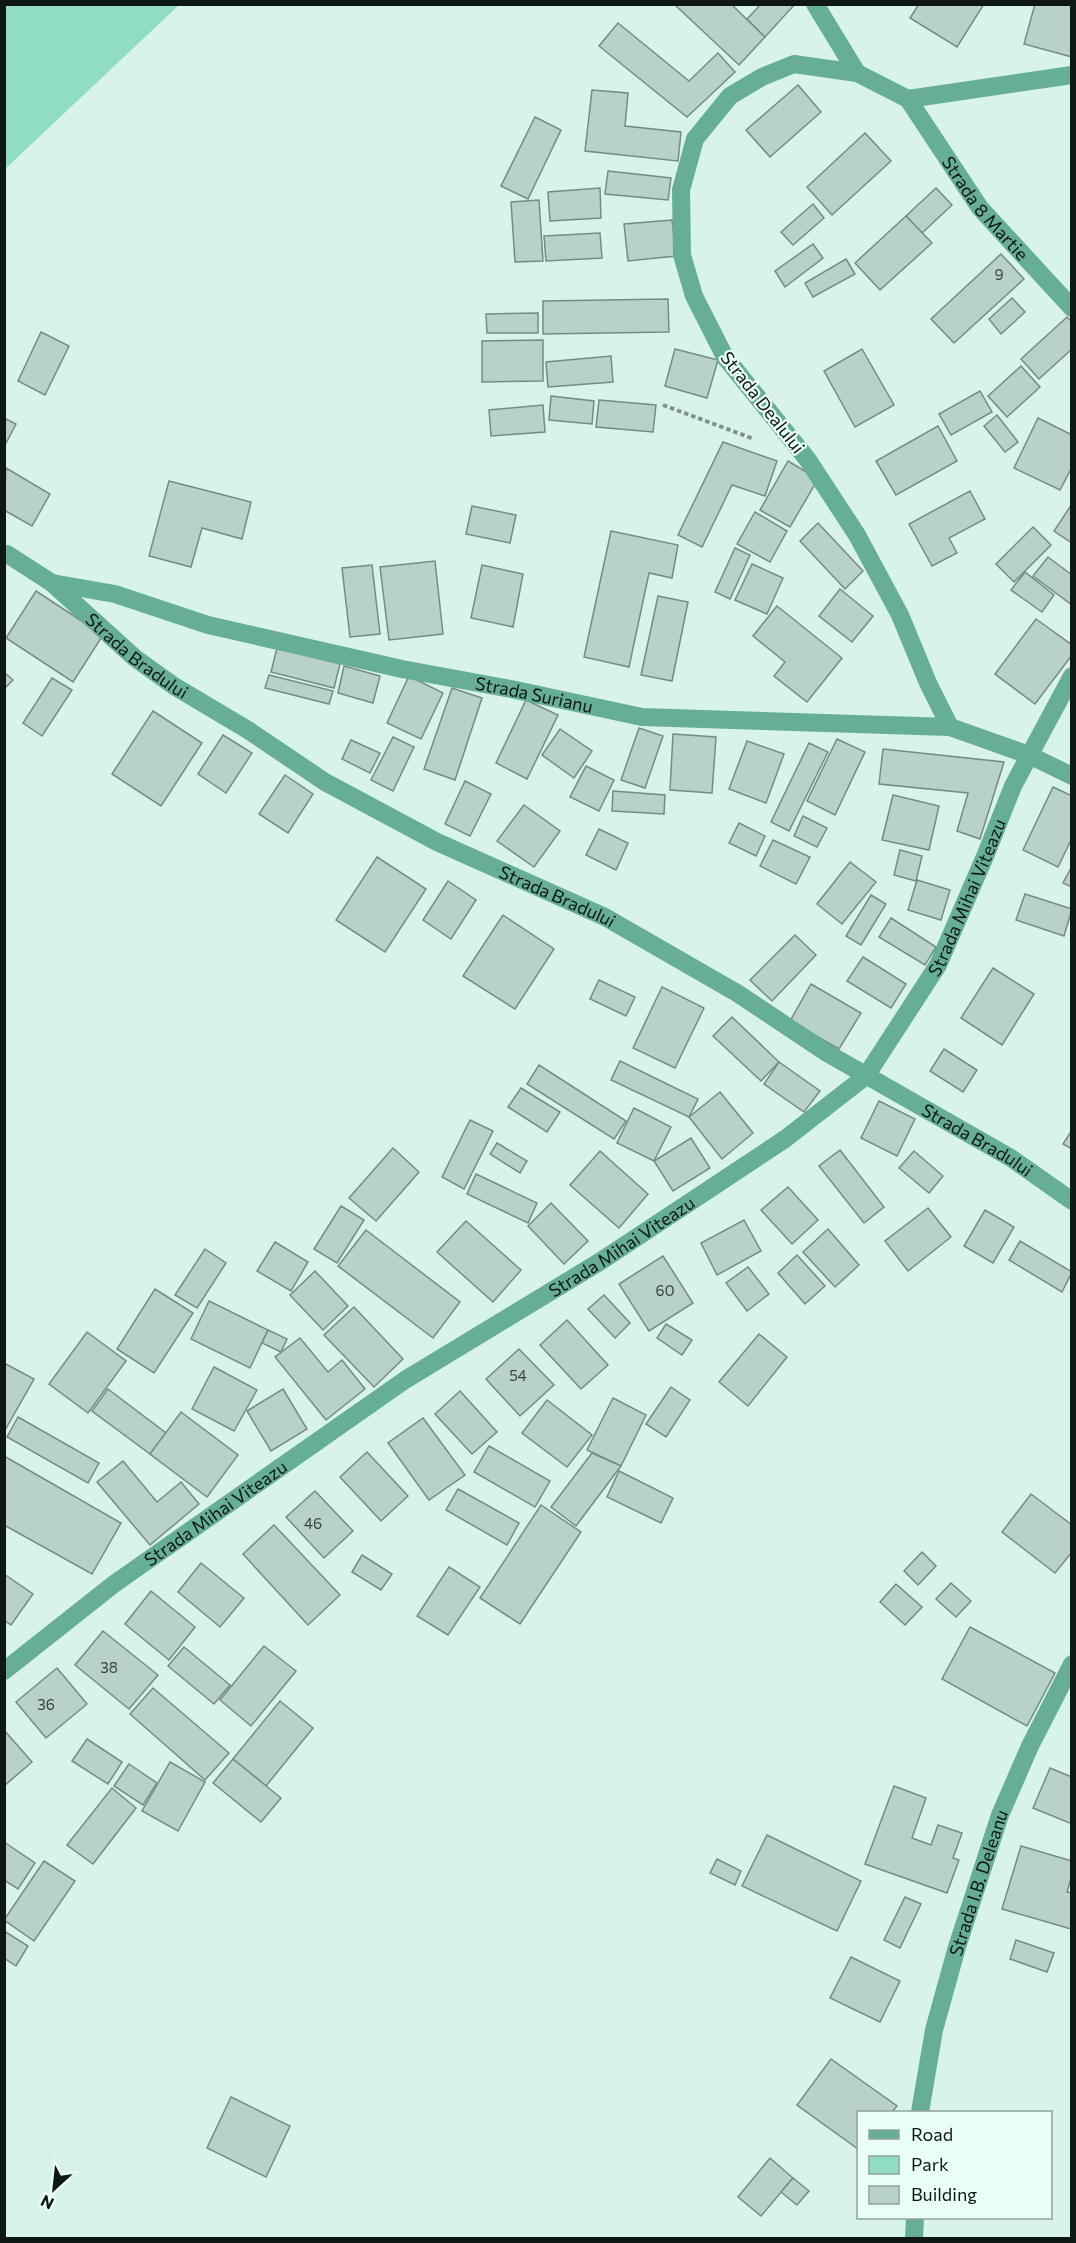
<svg xmlns="http://www.w3.org/2000/svg" width="1076" height="2243" font-family="Commissioner,sans-serif">
<rect width="100%" height="100%" fill="#d8f3e8"/>
<polygon fill="#90ddc3" points="5,4 179,4 179,5 5,169"/>
<g fill="#b8d2c8" stroke="#748d83" stroke-width="1.5">
<polygon points="674,4 731,4 765,37 739,65"/>
<polygon points="761,4 795,4 765,37 747,19"/>
<polygon points="919,4 984,4 957,47 910,18"/>
<polygon points="1035,4 1072,4 1072,57 1024,44"/>
<polygon points="618,23 689,81 718,53 735,72 687,117 599,46"/>
<polygon points="798,85 821,112 770,157 746,130"/>
<polygon points="592,90 628,93 625,126 681,132 678,161 585,151"/>
<polygon points="535,117 561,130 528,199 501,186"/>
<polygon points="865,133 891,161 832,215 807,187"/>
<polygon points="608,171 671,178 668,200 605,194"/>
<polygon points="600,188 601,218 550,221 548,192"/>
<polygon points="936,188 952,205 922,233 906,216"/>
<polygon points="539,200 543,261 515,262 511,202"/>
<polygon points="813,204 824,218 793,245 781,232"/>
<polygon points="906,216 932,243 880,290 855,263"/>
<polygon points="672,220 676,256 628,261 624,224"/>
<polygon points="600,233 602,258 546,261 544,236"/>
<polygon points="813,244 823,258 785,287 775,271"/>
<polygon points="1001,254 1024,279 954,343 931,319"/>
<polygon points="846,259 855,274 813,297 805,283"/>
<polygon points="1012,298 1025,312 1001,334 989,319"/>
<polygon points="668,299 669,332 543,334 543,301"/>
<polygon points="538,313 538,333 487,333 486,314"/>
<polygon points="1067,317 1072,322 1072,349 1039,379 1021,359"/>
<polygon points="41,332 69,346 45,395 18,381"/>
<polygon points="543,340 543,381 482,382 482,341"/>
<polygon points="675,349 718,360 707,398 665,386"/>
<polygon points="862,349 894,405 855,427 824,371"/>
<polygon points="611,356 613,382 548,387 546,362"/>
<polygon points="1021,366 1040,387 1007,417 988,396"/>
<polygon points="980,391 992,412 951,435 939,414"/>
<polygon points="551,396 594,401 592,424 549,420"/>
<polygon points="599,400 656,405 653,432 596,427"/>
<polygon points="543,405 545,432 491,436 489,410"/>
<polygon points="997,415 1018,442 1005,452 984,426"/>
<polygon points="4,418 16,424 4,447"/>
<polygon points="1038,418 1072,435 1072,467 1060,490 1014,468"/>
<polygon points="938,426 957,461 896,495 876,461"/>
<polygon points="723,442 777,461 765,496 732,485 702,547 678,535"/>
<polygon points="788,461 818,479 790,527 760,510"/>
<polygon points="6,468 50,494 32,526 4,510"/>
<polygon points="169,481 251,502 242,539 202,528 191,567 149,556"/>
<polygon points="970,491 985,519 949,538 957,553 932,566 909,524"/>
<polygon points="1072,504 1072,543 1054,531"/>
<polygon points="472,506 516,515 510,543 466,534"/>
<polygon points="755,512 787,531 770,562 737,544"/>
<polygon points="818,523 863,571 845,589 800,541"/>
<polygon points="1033,527 1051,545 1014,582 996,564"/>
<polygon points="611,531 678,545 672,578 649,573 629,667 584,657"/>
<polygon points="735,548 750,555 730,599 715,592"/>
<polygon points="1048,557 1072,575 1072,605 1033,576"/>
<polygon points="435,561 443,634 389,640 380,567"/>
<polygon points="752,564 783,578 767,614 735,600"/>
<polygon points="372,565 380,634 350,637 342,568"/>
<polygon points="482,565 523,574 513,627 471,618"/>
<polygon points="1025,572 1054,595 1042,612 1011,590"/>
<polygon points="840,589 873,616 852,642 819,616"/>
<polygon points="36,591 103,635 73,682 6,638"/>
<polygon points="658,596 688,602 672,681 641,675"/>
<polygon points="777,606 842,658 807,702 774,676 785,662 753,636"/>
<polygon points="1036,619 1072,645 1072,655 1035,704 995,674"/>
<polygon points="277,648 340,664 334,688 271,672"/>
<polygon points="344,666 380,676 373,703 338,693"/>
<polygon points="4,672 13,680 4,689"/>
<polygon points="269,675 333,691 329,704 265,688"/>
<polygon points="409,676 443,693 421,739 387,723"/>
<polygon points="52,678 72,690 42,736 23,723"/>
<polygon points="452,688 482,698 455,780 424,769"/>
<polygon points="526,700 558,715 527,779 496,763"/>
<polygon points="153,711 202,743 161,806 112,774"/>
<polygon points="639,728 663,736 645,788 621,780"/>
<polygon points="560,729 592,751 574,778 542,755"/>
<polygon points="673,734 716,737 712,793 670,790"/>
<polygon points="223,735 252,753 226,793 198,774"/>
<polygon points="393,737 414,747 393,791 371,780"/>
<polygon points="837,739 865,752 835,815 807,801"/>
<polygon points="351,740 380,753 370,773 342,759"/>
<polygon points="747,741 784,754 766,803 729,789"/>
<polygon points="809,743 828,752 789,831 771,822"/>
<polygon points="883,749 1004,762 980,839 957,831 968,793 879,784"/>
<polygon points="586,766 614,780 599,811 570,797"/>
<polygon points="285,775 313,794 288,833 259,814"/>
<polygon points="465,781 491,794 470,836 445,824"/>
<polygon points="1053,787 1072,796 1072,838 1058,867 1023,850"/>
<polygon points="613,791 665,795 664,814 612,811"/>
<polygon points="893,795 939,806 929,850 882,840"/>
<polygon points="524,805 560,831 534,867 497,841"/>
<polygon points="803,816 827,828 817,847 794,836"/>
<polygon points="739,823 765,836 756,856 729,843"/>
<polygon points="599,829 628,843 616,870 586,855"/>
<polygon points="773,840 810,857 796,884 760,866"/>
<polygon points="900,850 922,856 916,881 894,875"/>
<polygon points="377,857 426,889 385,952 336,920"/>
<polygon points="850,862 876,882 842,924 817,904"/>
<polygon points="1072,866 1072,887 1063,883"/>
<polygon points="917,880 950,890 941,920 908,910"/>
<polygon points="448,881 476,900 451,939 423,920"/>
<polygon points="1025,894 1072,909 1064,936 1016,920"/>
<polygon points="871,895 886,904 861,945 846,936"/>
<polygon points="503,915 554,949 515,1009 463,976"/>
<polygon points="891,918 936,947 925,965 879,937"/>
<polygon points="795,935 816,955 772,1001 750,980"/>
<polygon points="863,957 906,984 891,1008 847,981"/>
<polygon points="993,968 1034,994 1002,1045 961,1018"/>
<polygon points="599,980 635,997 626,1016 590,999"/>
<polygon points="811,984 861,1013 839,1049 790,1021"/>
<polygon points="662,987 704,1008 675,1068 633,1048"/>
<polygon points="732,1017 779,1062 761,1081 713,1036"/>
<polygon points="944,1049 977,1070 963,1092 930,1071"/>
<polygon points="620,1061 698,1099 689,1117 611,1080"/>
<polygon points="779,1062 820,1091 804,1112 764,1084"/>
<polygon points="539,1065 626,1121 614,1139 527,1084"/>
<polygon points="521,1088 560,1112 547,1132 508,1107"/>
<polygon points="720,1092 753,1133 722,1159 689,1117"/>
<polygon points="879,1101 915,1119 897,1156 861,1138"/>
<polygon points="634,1108 671,1127 654,1161 617,1143"/>
<polygon points="470,1120 493,1131 464,1189 442,1177"/>
<polygon points="1072,1130 1072,1149 1063,1144"/>
<polygon points="691,1138 710,1168 673,1191 654,1161"/>
<polygon points="497,1143 527,1161 520,1173 490,1154"/>
<polygon points="393,1148 419,1172 376,1221 349,1198"/>
<polygon points="840,1150 884,1207 864,1223 819,1166"/>
<polygon points="600,1151 648,1194 619,1228 570,1185"/>
<polygon points="914,1151 943,1176 929,1193 899,1168"/>
<polygon points="476,1174 537,1203 528,1223 467,1194"/>
<polygon points="788,1187 818,1220 792,1244 761,1210"/>
<polygon points="551,1203 588,1241 564,1264 528,1226"/>
<polygon points="341,1206 364,1220 337,1263 314,1249"/>
<polygon points="928,1208 951,1237 908,1271 885,1241"/>
<polygon points="985,1210 1014,1227 993,1263 964,1246"/>
<polygon points="744,1220 761,1251 717,1275 701,1243"/>
<polygon points="466,1221 521,1270 493,1302 437,1252"/>
<polygon points="828,1229 859,1265 835,1287 803,1252"/>
<polygon points="366,1230 460,1302 433,1338 338,1266"/>
<polygon points="1020,1241 1072,1272 1062,1292 1009,1260"/>
<polygon points="275,1242 308,1262 291,1291 257,1271"/>
<polygon points="205,1249 226,1263 197,1308 175,1295"/>
<polygon points="797,1255 825,1286 805,1304 778,1273"/>
<polygon points="663,1256 693,1303 649,1331 619,1284"/>
<polygon points="748,1267 769,1294 747,1311 726,1283"/>
<polygon points="315,1271 348,1306 323,1330 290,1295"/>
<polygon points="155,1289 193,1313 154,1373 117,1349"/>
<polygon points="604,1295 630,1323 615,1338 588,1309"/>
<polygon points="209,1301 268,1330 250,1368 191,1339"/>
<polygon points="354,1307 403,1359 374,1387 324,1335"/>
<polygon points="567,1320 608,1365 581,1389 540,1345"/>
<polygon points="666,1324 692,1340 682,1355 657,1338"/>
<polygon points="268,1330 287,1339 281,1352 262,1343"/>
<polygon points="87,1332 126,1361 88,1413 49,1384"/>
<polygon points="759,1334 787,1357 748,1406 719,1382"/>
<polygon points="300,1338 328,1372 342,1360 365,1389 326,1420 275,1357"/>
<polygon points="519,1349 554,1385 520,1416 486,1379"/>
<polygon points="4,1363 34,1379 4,1432"/>
<polygon points="214,1367 257,1390 234,1431 192,1409"/>
<polygon points="671,1387 690,1400 666,1437 646,1424"/>
<polygon points="108,1389 166,1433 150,1454 92,1411"/>
<polygon points="283,1389 307,1429 271,1451 247,1411"/>
<polygon points="460,1391 497,1432 472,1454 435,1414"/>
<polygon points="613,1398 646,1415 621,1466 587,1450"/>
<polygon points="547,1400 592,1435 567,1467 522,1433"/>
<polygon points="181,1412 238,1455 207,1497 150,1454"/>
<polygon points="18,1417 99,1463 88,1483 7,1437"/>
<polygon points="423,1418 465,1475 429,1500 388,1443"/>
<polygon points="489,1446 550,1481 535,1507 474,1472"/>
<polygon points="367,1452 408,1496 381,1521 340,1477"/>
<polygon points="592,1453 621,1466 576,1526 551,1507"/>
<polygon points="4,1456 121,1523 92,1574 4,1525"/>
<polygon points="123,1461 157,1502 181,1482 199,1504 150,1545 97,1482"/>
<polygon points="619,1471 673,1498 661,1523 607,1497"/>
<polygon points="458,1489 519,1523 507,1545 446,1510"/>
<polygon points="315,1491 353,1531 324,1558 286,1517"/>
<polygon points="1031,1494 1072,1525 1072,1552 1055,1573 1002,1532"/>
<polygon points="541,1505 581,1532 520,1624 480,1598"/>
<polygon points="274,1525 340,1595 308,1625 243,1554"/>
<polygon points="922,1552 936,1566 918,1585 904,1571"/>
<polygon points="362,1555 392,1574 381,1590 352,1572"/>
<polygon points="201,1563 244,1598 220,1627 178,1592"/>
<polygon points="449,1567 480,1587 448,1635 417,1616"/>
<polygon points="4,1574 33,1594 11,1625 4,1620"/>
<polygon points="951,1583 971,1601 956,1617 936,1599"/>
<polygon points="896,1584 922,1607 905,1625 880,1602"/>
<polygon points="151,1591 195,1627 169,1660 125,1624"/>
<polygon points="970,1627 1055,1673 1027,1726 942,1679"/>
<polygon points="103,1631 158,1675 129,1709 75,1665"/>
<polygon points="264,1646 296,1671 251,1726 220,1700"/>
<polygon points="184,1647 230,1685 214,1704 168,1666"/>
<polygon points="57,1668 87,1704 46,1738 16,1702"/>
<polygon points="153,1688 229,1753 205,1780 130,1714"/>
<polygon points="280,1701 313,1728 266,1786 233,1759"/>
<polygon points="4,1730 32,1762 4,1786"/>
<polygon points="87,1739 122,1762 108,1784 72,1761"/>
<polygon points="233,1759 281,1798 261,1822 213,1783"/>
<polygon points="170,1762 205,1782 178,1831 142,1811"/>
<polygon points="129,1764 157,1783 143,1805 114,1786"/>
<polygon points="1050,1768 1072,1777 1072,1824 1033,1808"/>
<polygon points="894,1786 926,1798 912,1838 931,1845 938,1825 962,1833 953,1858 959,1860 947,1893 865,1864"/>
<polygon points="112,1788 136,1808 93,1864 67,1845"/>
<polygon points="767,1835 861,1881 837,1931 742,1886"/>
<polygon points="4,1842 35,1863 18,1889 4,1880"/>
<polygon points="1021,1846 1072,1861 1072,1875 1067,1892 1072,1893 1071,1929 1002,1909"/>
<polygon points="717,1859 741,1871 735,1885 710,1873"/>
<polygon points="44,1861 75,1881 34,1941 4,1920"/>
<polygon points="905,1897 921,1904 900,1948 884,1940"/>
<polygon points="4,1931 28,1946 16,1966 4,1958"/>
<polygon points="1016,1940 1054,1953 1047,1972 1010,1959"/>
<polygon points="851,1957 900,1981 880,2022 830,1998"/>
<polygon points="831,2059 897,2106 892,2112 858,2112 858,2149 797,2105"/>
<polygon points="231,2097 290,2126 266,2177 207,2148"/>
<polygon points="770,2158 793,2178 761,2216 738,2197"/>
<polygon points="793,2178 809,2191 797,2205 781,2192"/>
</g>
<g fill="none" stroke-linecap="round" stroke-linejoin="round">
<polyline stroke="#7f938b" stroke-width="4" stroke-dasharray="4.5 3" stroke-linecap="butt" points="663,405 754,439"/>
<g stroke="#66ae96" stroke-width="18">
<polyline points="815,4 857,73"/>
<path id="s1" d="M908 99 980 208 1072 308"/>
<path id="s2" d="M7 554 52 583 115 594 208 625 402 669 511 689 642 717 950 727 1029 755 1072 776"/>
<path id="s3" d="M52 583 135 658 174 686 248 730 325 782 437 842 605 917 737 993 827 1053 1011 1158 1072 1201"/>
<polyline points="950,727 928,683 900,615 857,535 808,460 725,357 694,296 682,255 681,190 695,139 730,96 762,77 794,64 857,73 908,99 1072,75"/>
<path id="s4" d="M4 1671 114 1584 405 1380 601 1261 785 1139 866 1076 938 965 986 854 1013 786 1072 676"/>
<path id="s5" d="M920 2112 934 2030 957 1947 1000 1815 1030 1746 1072 1664"/>
<polyline points="914,2238 915,2218"/>
</g>
</g>
<g text-anchor="middle" dominant-baseline="central" stroke-width="4.5" stroke-linejoin="round" paint-order="stroke">
<g font-size="15" fill="#384641">
<text x="999" y="274">9</text>
<text x="665" y="1290">60</text>
<text x="518" y="1375">54</text>
<text x="313" y="1523">46</text>
<text x="109" y="1667">38</text>
<text x="46" y="1704">36</text>
</g>
<g font-size="18" fill="#0e1714" stroke="#e9fff6">
<text stroke="none"><textPath href="#s1" startOffset="134">Strada 8 Martie</textPath></text>
<text transform="translate(763 402) rotate(52)">Strada Dealului</text>
<text stroke="none"><textPath href="#s3" startOffset="112">Strada Bradului</textPath></text>
<text stroke="none"><textPath href="#s2" startOffset="549">Strada Surianu</textPath></text>
<text stroke="none"><textPath href="#s3" startOffset="598">Strada Bradului</textPath></text>
<text stroke="none"><textPath href="#s4" startOffset="1254">Strada Mihai Viteazu</textPath></text>
<text stroke="none"><textPath href="#s3" startOffset="1084">Strada Bradului</textPath></text>
<text stroke="none"><textPath href="#s4" startOffset="750">Strada Mihai Viteazu</textPath></text>
<text stroke="none"><textPath href="#s4" startOffset="264">Strada Mihai Viteazu</textPath></text>
<text stroke="none"><textPath href="#s5" startOffset="237">Strada I.B. Deleanu</textPath></text>
</g>
</g>
<rect width="1076" height="2243" fill="none" stroke="#0e1714" stroke-width="12"/>
<rect x="857" y="2111" width="195" height="108" fill="#e9fff6" stroke="#91a29c" stroke-width="1.5"/>
<rect x="869" y="2130" width="30" height="9" fill="#66ae96" stroke="#91a29c" stroke-width="1.5"/>
<text x="911" y="2141" font-size="18" fill="#0e1714">Road</text>
<rect x="869" y="2156" width="30" height="18" fill="#90ddc3" stroke="#91a29c" stroke-width="1.5"/>
<text x="911" y="2171" font-size="18" fill="#0e1714">Park</text>
<rect x="869" y="2186" width="30" height="18" fill="#b8d2c8" stroke="#91a29c" stroke-width="1.5"/>
<text x="911" y="2201" font-size="18" fill="#0e1714">Building</text>
<g transform="translate(54 2189) rotate(207)" stroke="#e9fff6" stroke-width="4.5" paint-order="stroke">
<path d="M0-4.5L10 22L0 15L-10 22Z" fill="#0e1714"/>
<text y="-9" font-size="16" font-weight="bold" text-anchor="middle" fill="#0e1714">N</text>
</g>
</svg>
